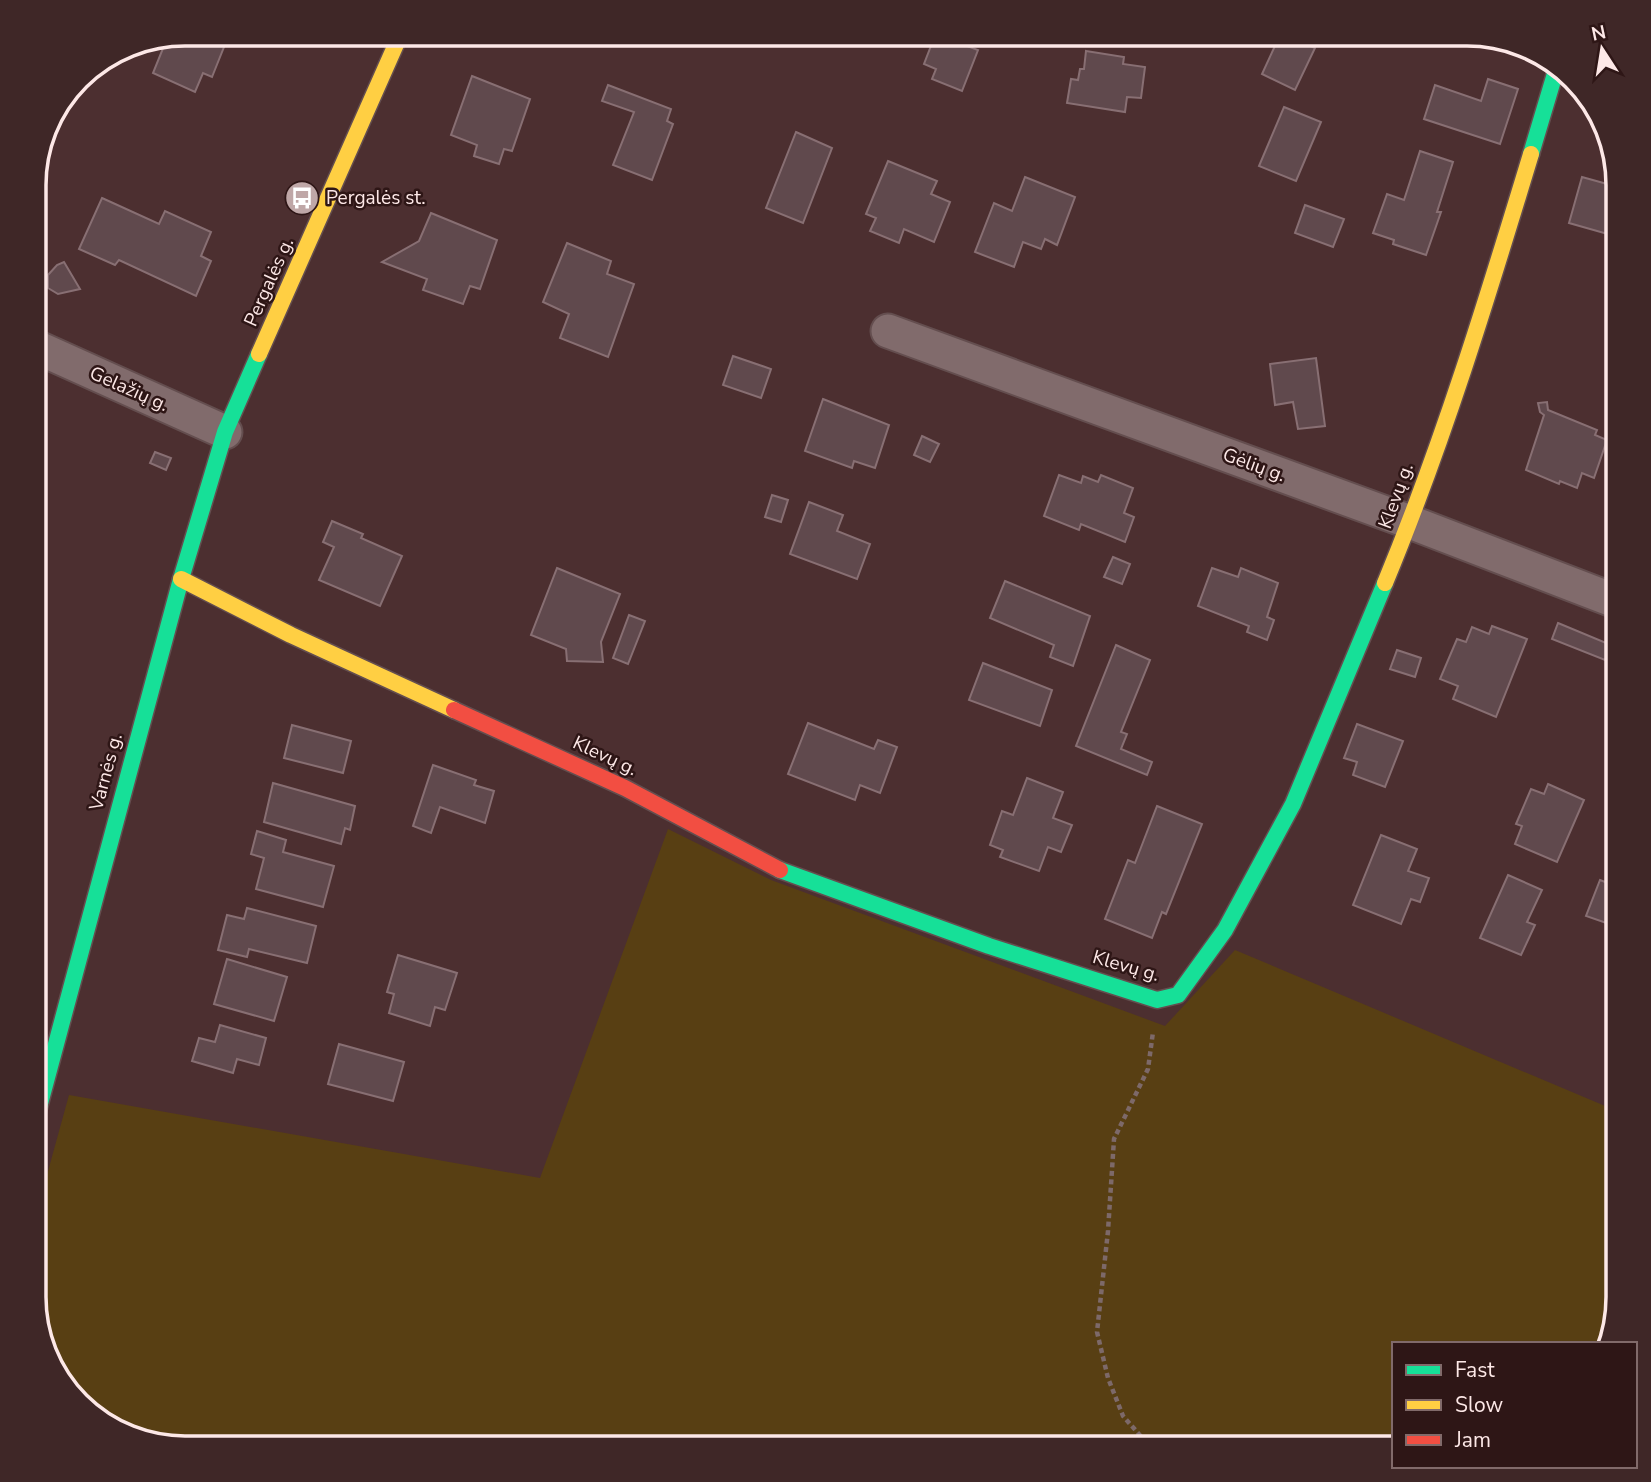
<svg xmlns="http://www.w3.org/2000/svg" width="1651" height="1482" font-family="'Nunito Sans',sans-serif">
<rect width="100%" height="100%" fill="#4c2f30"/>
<polygon fill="#583f13" points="668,829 771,880 1165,1026 1235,950 1617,1111 1617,1307 1609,1344 1394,1344 1394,1449 184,1449 126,1437 78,1405 45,1356 34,1307 34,1222 69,1095 540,1178"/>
<g fill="#60494d" stroke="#886f73" stroke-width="2">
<polygon points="185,33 209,33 226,42 212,77 203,73 195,92 153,73 166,41 159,38"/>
<polygon points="476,33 512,33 508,46"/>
<polygon points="929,33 968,33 964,45 978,50 962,91 932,79 936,69 924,64 934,38 928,35"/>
<polygon points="1281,33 1315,48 1295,90 1262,74"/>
<polygon points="1086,51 1124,57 1123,64 1145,67 1141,98 1127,97 1125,112 1067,103 1071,79 1078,80 1080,69 1084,69"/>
<polygon points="472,76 530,99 512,151 504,149 499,164 474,156 477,145 451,135"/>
<polygon points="1488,79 1518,89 1500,144 1424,119 1435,85 1481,101"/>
<polygon points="608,85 671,109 667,121 673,124 652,180 613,165 634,112 602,101"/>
<polygon points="1284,107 1321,122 1296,181 1259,166"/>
<polygon points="796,132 832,148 803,223 766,208"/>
<polygon points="1420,151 1453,162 1437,212 1441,212 1426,255 1393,244 1394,240 1373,233 1387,194 1404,200"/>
<polygon points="888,161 937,181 931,194 950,202 934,242 904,229 899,243 870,231 876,218 866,214"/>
<polygon points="1025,177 1075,197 1057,245 1045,239 1041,249 1023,242 1014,267 975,252 994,203 1012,211"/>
<polygon points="1582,177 1618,187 1618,237 1569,223"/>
<polygon points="102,198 159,224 165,211 211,232 201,256 211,261 196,296 119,260 115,265 79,249"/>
<polygon points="1305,205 1344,219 1333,247 1295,233"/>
<polygon points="431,213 497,240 480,289 470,286 463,304 423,290 427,279 382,262 419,241"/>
<polygon points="567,243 611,261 607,274 634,284 608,357 560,338 569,314 543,302"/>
<polygon points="64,262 80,289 58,294 48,288 48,275 57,265"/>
<polygon points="733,356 771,369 761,398 723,385"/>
<polygon points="1316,358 1325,426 1298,429 1293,402 1275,405 1270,364"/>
<polygon points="823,399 889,425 875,468 854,461 852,468 805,451"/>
<polygon points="1547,402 1548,410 1597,430 1595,435 1607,440 1594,478 1582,473 1577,488 1560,481 1559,484 1526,470 1544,415 1540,412 1538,403"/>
<polygon points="922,436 939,444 930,462 914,455"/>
<polygon points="155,452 171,458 166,470 150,463"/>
<polygon points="1059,475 1081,483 1083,476 1098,482 1101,475 1133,488 1124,513 1134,517 1125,542 1081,524 1079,530 1044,516"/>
<polygon points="772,495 788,500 781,522 765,517"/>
<polygon points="809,502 843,515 837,531 870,544 857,579 790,554"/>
<polygon points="332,521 363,534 361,538 402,556 380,606 319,580 334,547 323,542"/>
<polygon points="1113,557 1130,564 1122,584 1104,577"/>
<polygon points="557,568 620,594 601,642 603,662 567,661 566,649 531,635"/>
<polygon points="1212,568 1238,577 1241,568 1278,583 1267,617 1274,620 1267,640 1247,632 1249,626 1198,606"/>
<polygon points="1005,581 1090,616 1073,666 1050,657 1054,645 990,618"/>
<polygon points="629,615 645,621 628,664 613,658"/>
<polygon points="1558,623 1611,645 1605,660 1552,639"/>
<polygon points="1492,626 1527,639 1496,717 1453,699 1458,686 1440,679 1457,639 1466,642 1472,627 1489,634"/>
<polygon points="1116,645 1150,660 1121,732 1127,734 1121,749 1152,762 1147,775 1076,746"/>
<polygon points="1397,650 1421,658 1415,677 1390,669"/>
<polygon points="983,663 1052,690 1040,726 969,700"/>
<polygon points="808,723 874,749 878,740 897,747 880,793 860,785 855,800 788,774"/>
<polygon points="1357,724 1403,741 1385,787 1353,775 1357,762 1344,758"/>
<polygon points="292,725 351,741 343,773 284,758"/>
<polygon points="433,765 476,780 474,785 494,791 485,823 440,807 431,833 413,826"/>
<polygon points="1027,778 1063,792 1053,818 1072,825 1061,852 1048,847 1039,871 1000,857 1003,850 990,845 1002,811 1013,815"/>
<polygon points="273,783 355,806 350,830 345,828 341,844 264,822"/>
<polygon points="1548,784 1584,800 1557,862 1515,844 1522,826 1516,824 1531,789 1544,794"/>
<polygon points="1157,806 1202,824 1166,914 1162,912 1152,938 1105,919 1128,860 1135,863"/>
<polygon points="257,831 286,840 283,852 334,866 323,907 256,889 264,858 251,854"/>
<polygon points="1381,835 1417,849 1408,871 1429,878 1420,902 1411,899 1401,924 1353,905"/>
<polygon points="1508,875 1542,890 1527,922 1535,925 1521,955 1480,938"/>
<polygon points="1600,880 1618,887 1618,927 1586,916"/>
<polygon points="247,908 316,926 307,963 249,949 247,957 218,950 227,915 244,919"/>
<polygon points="398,955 457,973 445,1010 435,1007 430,1026 389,1013 394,994 387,992"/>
<polygon points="227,959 287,977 274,1021 214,1004"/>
<polygon points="220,1025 266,1038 259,1065 237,1059 233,1073 192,1061 199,1038 215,1042"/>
<polygon points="339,1044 404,1062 393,1101 328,1084"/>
</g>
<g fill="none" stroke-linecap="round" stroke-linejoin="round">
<g stroke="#644e4f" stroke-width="37">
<g id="street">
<polyline points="888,331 1410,522 1618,602"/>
<polyline points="34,346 225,432"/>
</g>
</g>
<g stroke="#644e4f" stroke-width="19">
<g id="fast">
<polyline points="1531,154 1557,67"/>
<polyline points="780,870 989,946 1157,1000 1178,995 1225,930 1293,804 1385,583"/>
<polyline points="34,1126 181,579 225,432 259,354"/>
</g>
</g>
<g stroke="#644e4f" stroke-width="19">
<g id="slow">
<polyline points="259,354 401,33"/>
<polyline points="181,579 291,635 454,710"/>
<path d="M1385 583C1443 443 1487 299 1531 154"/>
</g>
</g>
<g stroke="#644e4f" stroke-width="19">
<polyline id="jam" points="454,710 625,788 780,870"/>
</g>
<polyline stroke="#7d6969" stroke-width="4.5" stroke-dasharray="5 3.5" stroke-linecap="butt" points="1152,1449 1123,1416 1108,1378 1097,1332 1108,1231 1114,1139 1148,1069 1153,1032"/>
<use href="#street" stroke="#816b6c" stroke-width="33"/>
<use href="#fast" stroke="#16e098" stroke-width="16"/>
<use href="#slow" stroke="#ffcf43" stroke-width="16"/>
<use href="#jam" stroke="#f24e42" stroke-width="16"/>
</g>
<defs>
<g id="bus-disc" transform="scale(1.75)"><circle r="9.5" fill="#bfa7a7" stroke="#2e1616"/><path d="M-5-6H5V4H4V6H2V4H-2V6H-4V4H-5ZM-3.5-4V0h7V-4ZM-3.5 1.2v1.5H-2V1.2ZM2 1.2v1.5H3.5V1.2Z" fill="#fff"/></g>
</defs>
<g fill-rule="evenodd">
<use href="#bus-disc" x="302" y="198"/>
</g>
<g text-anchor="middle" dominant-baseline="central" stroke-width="5" stroke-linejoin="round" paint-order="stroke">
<g font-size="19" fill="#fde8e7" stroke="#2e1616" text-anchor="start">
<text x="326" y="198">Pergalės st.</text>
</g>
<g font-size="19" fill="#fde8e7" stroke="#2e1616">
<text transform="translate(269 282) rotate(-66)">Pergalės g.</text>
<text transform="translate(129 389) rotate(24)">Gelažių g.</text>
<text transform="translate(1254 465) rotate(20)">Gėlių g.</text>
<text transform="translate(1396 496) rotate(-70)">Klevų g.</text>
<text transform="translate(605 756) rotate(25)">Klevų g.</text>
<text transform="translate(106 772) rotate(-75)">Varnės g.</text>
<text transform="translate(1126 966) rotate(16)">Klevų g.</text>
</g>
</g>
<path d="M0 0H1651V1482H0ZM185 46H1467A139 139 0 0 1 1606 185V1297A139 139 0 0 1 1467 1436H185A139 139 0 0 1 46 1297V185A139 139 0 0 1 185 46Z" fill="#3f2727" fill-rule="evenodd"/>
<path fill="none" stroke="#fde8e7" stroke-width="3.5" d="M185 46H1467A139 139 0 0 1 1606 185V1297A139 139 0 0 1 1467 1436H185A139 139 0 0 1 46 1297V185A139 139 0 0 1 185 46Z"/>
<rect x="1392" y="1342" width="245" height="126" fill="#2e1616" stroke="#816a6a" stroke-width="2"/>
<rect x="1406" y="1365" width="35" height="10" fill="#16e098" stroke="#816a6a" stroke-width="2"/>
<text x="1455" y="1377" font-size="21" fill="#fde8e7">Fast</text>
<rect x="1406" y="1400" width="35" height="10" fill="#ffcf43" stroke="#816a6a" stroke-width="2"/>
<text x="1455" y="1412" font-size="21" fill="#fde8e7">Slow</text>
<rect x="1406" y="1435" width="35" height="10" fill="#f24e42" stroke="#816a6a" stroke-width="2"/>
<text x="1455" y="1447" font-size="21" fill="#fde8e7">Jam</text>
<g transform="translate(1602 49) rotate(348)" stroke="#2e1616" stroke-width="5" paint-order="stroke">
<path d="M0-5L12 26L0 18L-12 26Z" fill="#fde8e7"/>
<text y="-10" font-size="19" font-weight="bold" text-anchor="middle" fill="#fde8e7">N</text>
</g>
</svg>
